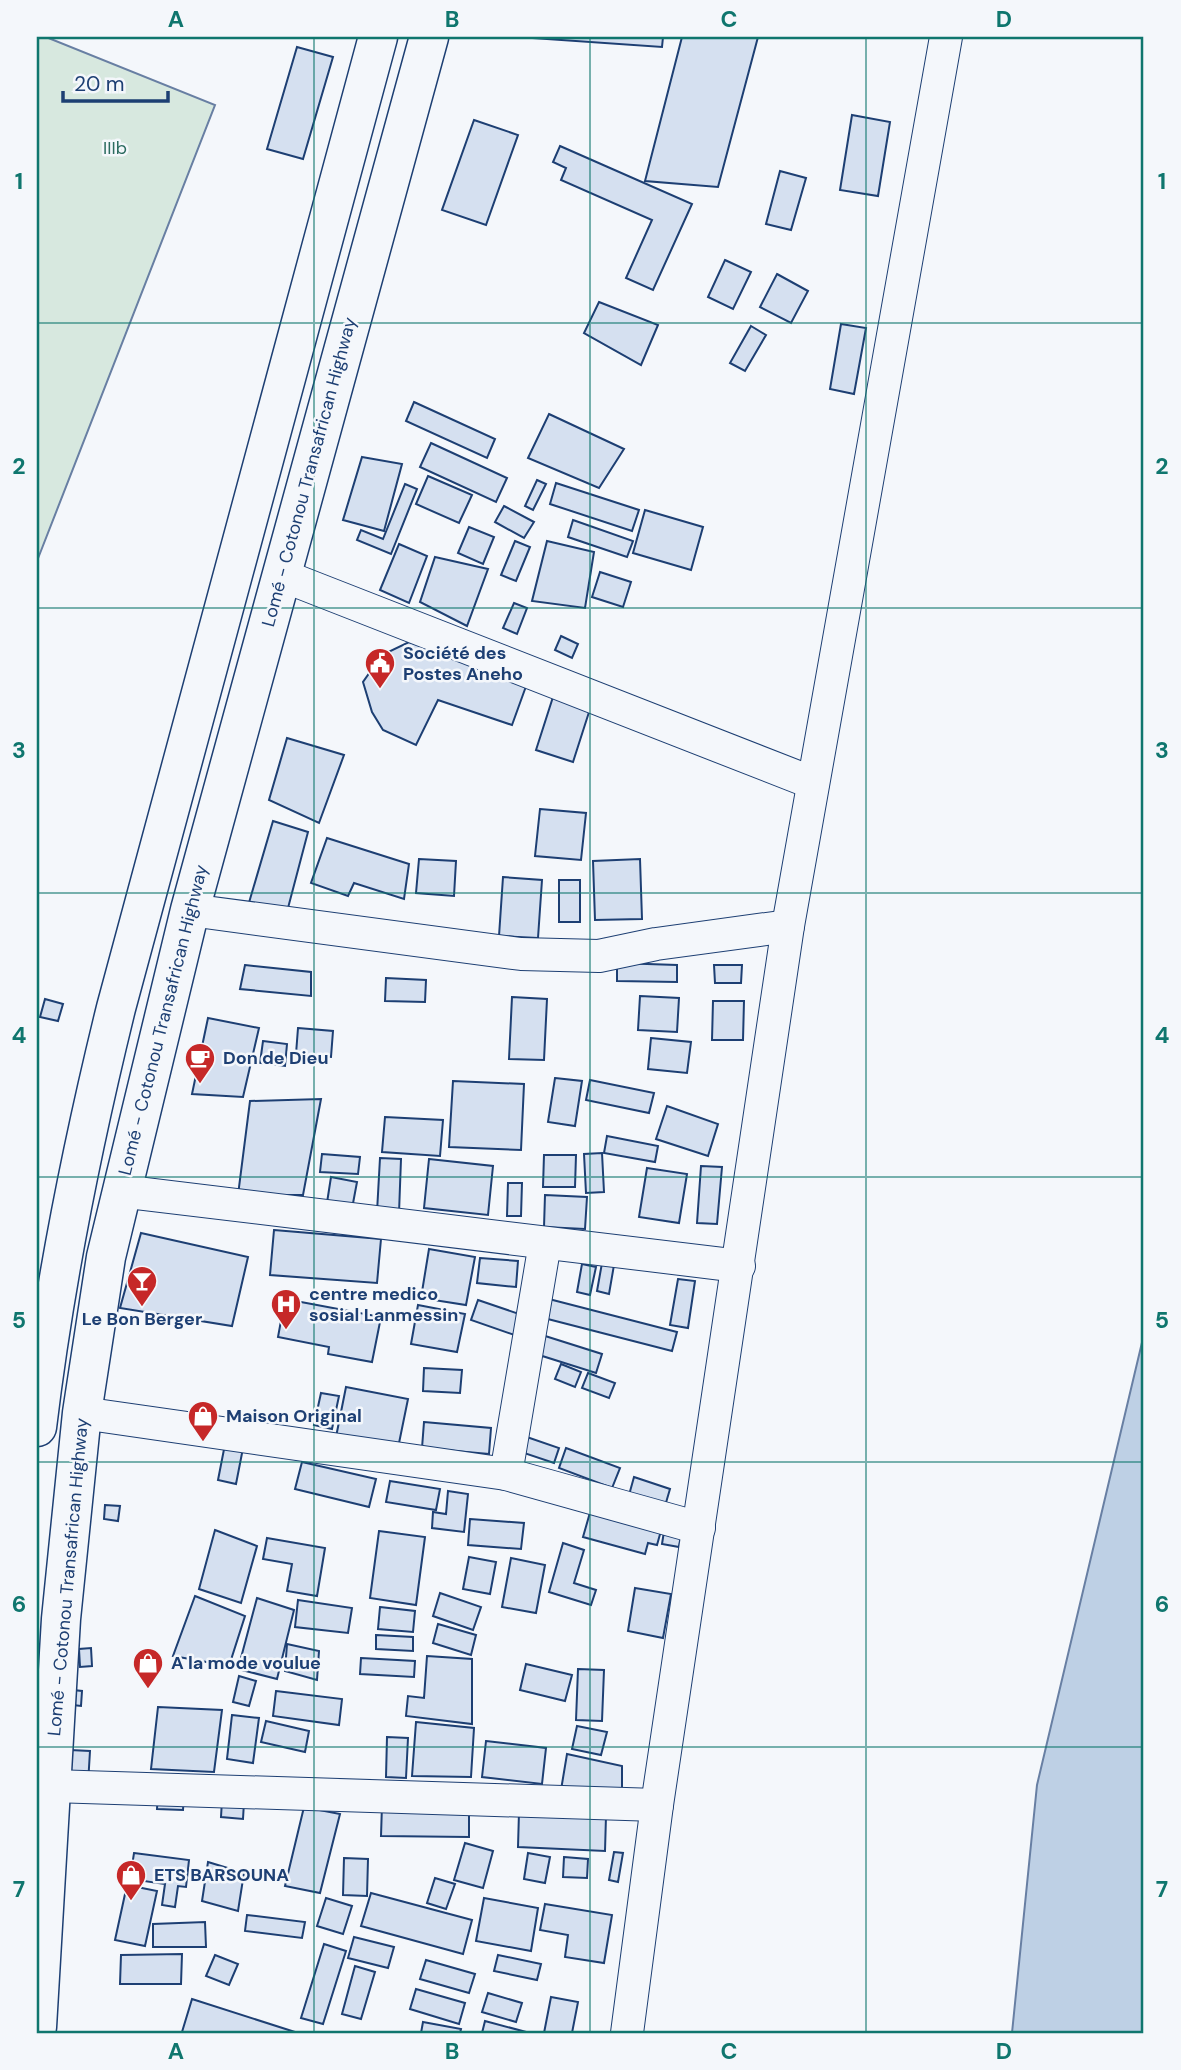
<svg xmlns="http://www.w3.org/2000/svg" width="1181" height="2070" font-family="'DM Sans',sans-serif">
<rect width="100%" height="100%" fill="#f4f7fb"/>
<polygon fill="#d7e8df" stroke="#687fa3" stroke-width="2" points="37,37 46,37 215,105 37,561"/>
<polygon fill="#bed0e5" stroke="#687fa3" stroke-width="2" points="1144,1334 1144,2033 1012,2033 1037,1785"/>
<g fill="#d5e0f0" stroke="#1d3f73" stroke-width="2">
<polygon points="518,37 663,37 662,47"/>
<polygon points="682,37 758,37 718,187 645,181"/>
<polygon points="297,47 333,57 303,159 267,149"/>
<polygon points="852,115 890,122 878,196 840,190"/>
<polygon points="474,120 518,135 486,225 442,210"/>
<polygon points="560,146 692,204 653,290 626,278 652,220 561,180 566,168 553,162"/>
<polygon points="780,171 806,178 791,230 766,224"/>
<polygon points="725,260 751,272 733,309 708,297"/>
<polygon points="777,274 808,291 791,323 760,307"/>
<polygon points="599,302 658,325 641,365 584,333"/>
<polygon points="841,324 866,328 854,394 830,389"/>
<polygon points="751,326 766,335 745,371 730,363"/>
<polygon points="414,402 495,439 487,458 406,421"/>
<polygon points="549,414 624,449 599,488 528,458"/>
<polygon points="431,443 507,478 496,502 420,467"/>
<polygon points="362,457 402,464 384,531 343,520"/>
<polygon points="428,476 472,495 459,523 416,504"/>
<polygon points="537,480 546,484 533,510 525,506"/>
<polygon points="556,483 639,510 632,531 550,504"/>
<polygon points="405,484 417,489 391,554 357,540 361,530 383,539"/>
<polygon points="504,506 534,522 524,538 495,522"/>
<polygon points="645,510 703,527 691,570 633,553"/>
<polygon points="573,520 633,541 627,557 568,537"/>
<polygon points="469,527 494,537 483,564 458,553"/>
<polygon points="515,541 530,547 516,581 501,575"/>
<polygon points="547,541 594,552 585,608 532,601"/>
<polygon points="399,544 427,556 409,603 380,590"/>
<polygon points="435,557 488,569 467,626 420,602"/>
<polygon points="600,572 631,582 623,607 592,597"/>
<polygon points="514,603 527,608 517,634 503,628"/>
<polygon points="561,636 578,644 572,658 555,650"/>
<polygon points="409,642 529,678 512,725 438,700 416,745 383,730 372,712 363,682 382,655"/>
<polygon points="553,697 590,709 573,762 536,750"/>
<polygon points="287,738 344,755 319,823 269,800"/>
<polygon points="540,809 586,813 581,860 535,856"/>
<polygon points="273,821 308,832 288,908 248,906"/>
<polygon points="327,838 409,864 404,899 354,883 348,896 311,883"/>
<polygon points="419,859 456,861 454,896 416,893"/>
<polygon points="640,859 642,919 595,920 593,861"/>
<polygon points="503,877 542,880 538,938 499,936"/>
<rect x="559" y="880" width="21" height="42"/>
<polygon points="617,963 677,965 677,982 617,981"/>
<polygon points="245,965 311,972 311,996 240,989"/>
<polygon points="714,965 742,965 741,983 715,983"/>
<polygon points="386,978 426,980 425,1002 385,1001"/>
<polygon points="640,996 679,998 677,1032 638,1030"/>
<polygon points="512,997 547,999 544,1060 509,1059"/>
<polygon points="45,999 63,1004 58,1021 40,1017"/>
<polygon points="713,1001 744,1001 743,1040 712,1040"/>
<polygon points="208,1018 259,1028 243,1097 192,1094"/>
<polygon points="298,1028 333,1031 331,1057 296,1054"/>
<polygon points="651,1038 691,1042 687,1073 648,1069"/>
<polygon points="263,1041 287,1044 285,1066 260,1063"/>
<polygon points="555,1078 582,1081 575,1126 548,1122"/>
<polygon points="590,1080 654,1093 649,1113 586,1100"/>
<polygon points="453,1081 524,1084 521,1150 449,1147"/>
<polygon points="321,1099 303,1195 238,1195 250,1101"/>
<polygon points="667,1106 718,1124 708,1156 656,1139"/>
<polygon points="385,1117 443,1120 440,1156 382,1152"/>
<polygon points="607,1136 658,1146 655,1162 604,1153"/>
<polygon points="602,1153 604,1192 586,1193 584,1154"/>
<polygon points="322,1154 360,1157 358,1174 320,1172"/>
<polygon points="544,1155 576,1155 575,1187 543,1187"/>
<polygon points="380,1158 401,1159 399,1213 377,1212"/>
<polygon points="429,1159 493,1166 488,1215 424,1208"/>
<polygon points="701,1166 722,1167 717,1224 697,1223"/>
<polygon points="647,1168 687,1174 679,1223 639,1217"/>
<polygon points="331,1177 357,1182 351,1214 326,1209"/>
<polygon points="508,1183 522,1183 521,1216 507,1216"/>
<polygon points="545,1195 587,1197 585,1229 544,1227"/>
<polygon points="274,1230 381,1239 377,1283 270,1275"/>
<polygon points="141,1233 248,1257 232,1326 120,1308"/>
<polygon points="429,1249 475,1257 466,1305 421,1298"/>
<polygon points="480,1258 518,1261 516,1287 477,1283"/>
<polygon points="602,1263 614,1265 609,1294 597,1291"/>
<polygon points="582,1264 596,1267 590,1295 577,1292"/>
<polygon points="678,1279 695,1281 688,1328 670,1325"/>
<polygon points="545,1298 677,1332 672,1351 540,1317"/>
<polygon points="285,1299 381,1317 372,1362 328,1354 329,1347 278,1337"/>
<polygon points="478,1300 531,1318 523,1338 471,1320"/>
<polygon points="418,1305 465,1314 457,1352 411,1344"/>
<polygon points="542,1335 602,1354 596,1373 536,1354"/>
<polygon points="561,1364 581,1372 575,1387 555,1379"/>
<polygon points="424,1368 462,1370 460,1393 423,1391"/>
<polygon points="588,1373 615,1383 609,1398 582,1388"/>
<polygon points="346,1387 408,1399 398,1448 336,1437"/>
<polygon points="321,1393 339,1396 332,1429 314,1425"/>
<polygon points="424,1422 491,1428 489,1454 422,1448"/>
<polygon points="521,1435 559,1448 554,1463 515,1450"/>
<polygon points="226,1439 244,1443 236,1484 218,1480"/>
<polygon points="566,1448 620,1468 612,1488 559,1468"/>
<polygon points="302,1462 376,1479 369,1507 295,1489"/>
<polygon points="634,1477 670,1489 665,1506 629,1495"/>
<polygon points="390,1481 440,1489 436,1510 386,1502"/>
<polygon points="448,1491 468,1494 464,1532 432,1528 433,1512 446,1514"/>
<polygon points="105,1505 120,1506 118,1521 104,1519"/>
<polygon points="591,1509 662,1527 657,1545 648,1543 645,1554 583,1537"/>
<polygon points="470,1519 524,1523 521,1549 468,1545"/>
<polygon points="665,1525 682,1528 679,1547 662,1544"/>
<polygon points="215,1530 257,1546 241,1603 199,1589"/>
<polygon points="379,1531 425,1537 416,1605 370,1598"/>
<polygon points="267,1538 325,1548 317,1596 287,1591 292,1564 263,1559"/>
<polygon points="563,1543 584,1550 574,1583 596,1590 591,1605 549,1592"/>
<polygon points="469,1557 496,1562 490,1594 463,1589"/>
<polygon points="511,1558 545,1565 536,1613 502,1607"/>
<polygon points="635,1588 671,1594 663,1638 628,1631"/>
<polygon points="440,1593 481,1607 473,1630 433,1616"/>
<polygon points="195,1596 245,1616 229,1666 173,1656"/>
<polygon points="257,1598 294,1610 277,1679 238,1669"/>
<polygon points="298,1600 352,1608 348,1633 295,1627"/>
<polygon points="380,1607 415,1611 413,1632 378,1629"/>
<polygon points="438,1624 476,1635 471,1655 433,1643"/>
<polygon points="376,1635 413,1637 413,1651 376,1649"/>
<polygon points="287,1644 319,1651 317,1680 285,1671"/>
<polygon points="91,1648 92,1666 80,1667 79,1649"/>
<polygon points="427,1656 472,1659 472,1724 406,1716 408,1696 424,1698"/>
<polygon points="361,1658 415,1661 414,1677 360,1674"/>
<polygon points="526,1664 572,1675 565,1701 520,1690"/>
<polygon points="578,1669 604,1670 602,1721 576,1720"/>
<polygon points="239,1676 256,1681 249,1706 233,1702"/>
<polygon points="73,1690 82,1691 81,1706 73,1705"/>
<polygon points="276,1691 342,1699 339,1725 273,1716"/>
<polygon points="158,1707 222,1710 214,1772 151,1769"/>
<polygon points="232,1715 259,1718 253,1763 227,1759"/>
<polygon points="266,1721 309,1731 305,1752 261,1742"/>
<polygon points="416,1722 474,1728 471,1777 412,1776"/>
<polygon points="577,1726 607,1732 601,1755 572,1749"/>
<polygon points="387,1737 408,1738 406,1778 386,1777"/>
<polygon points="486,1741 546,1748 542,1784 482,1777"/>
<polygon points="70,1750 90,1751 88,1784 69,1783"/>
<polygon points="567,1754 622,1766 622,1797 561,1790"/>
<polygon points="158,1793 184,1794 183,1810 157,1809"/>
<polygon points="222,1800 244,1802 243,1819 221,1817"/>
<polygon points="382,1805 469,1806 469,1837 381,1836"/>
<polygon points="304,1807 340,1814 320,1893 285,1886"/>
<polygon points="519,1812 606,1816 605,1851 518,1847"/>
<polygon points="465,1843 493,1851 483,1888 454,1880"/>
<polygon points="614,1852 623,1853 618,1882 609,1880"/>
<polygon points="134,1853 189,1860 186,1887 178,1886 175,1907 162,1905 165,1884 130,1879"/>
<polygon points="528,1853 550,1857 545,1883 524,1879"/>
<polygon points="564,1857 588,1859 587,1878 563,1877"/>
<polygon points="344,1858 368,1859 367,1896 343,1895"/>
<polygon points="208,1862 244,1873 238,1911 202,1901"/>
<polygon points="435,1878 455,1884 446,1909 427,1903"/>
<polygon points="127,1885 157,1891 145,1946 115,1940"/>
<polygon points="371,1893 472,1920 463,1954 361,1926"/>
<polygon points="326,1898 352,1906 343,1934 317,1926"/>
<polygon points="484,1898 538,1908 531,1951 476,1941"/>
<polygon points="545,1904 612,1915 604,1963 565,1957 568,1935 540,1930"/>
<polygon points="247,1915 305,1922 302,1938 245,1931"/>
<polygon points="205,1922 206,1947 153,1947 153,1924"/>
<polygon points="354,1937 394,1947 388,1968 348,1958"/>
<polygon points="324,1944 346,1951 323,2024 301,2018"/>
<polygon points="182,1954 181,1984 120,1984 121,1955"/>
<polygon points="215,1955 238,1964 229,1985 206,1976"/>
<polygon points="498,1955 541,1964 537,1980 494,1971"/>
<polygon points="426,1960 475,1974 469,1993 420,1979"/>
<polygon points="355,1966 375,1972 361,2019 342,2014"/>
<polygon points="416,1989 465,2003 459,2024 410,2009"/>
<polygon points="488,1993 522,2003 516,2022 482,2012"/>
<polygon points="551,1997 578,2002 572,2033 544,2033"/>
<polygon points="192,1999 295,2032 182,2032"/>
<polygon points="485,2021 530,2033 482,2033"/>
<polygon points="423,2022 461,2029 460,2033 421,2033"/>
</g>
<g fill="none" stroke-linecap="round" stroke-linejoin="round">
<g stroke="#1d3f73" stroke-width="34">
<g id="street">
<polyline points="281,575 813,783"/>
<polyline points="190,910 521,954 599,956 656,944 788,926"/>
<polyline points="120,1191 739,1266"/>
<polyline points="82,1413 506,1474 699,1528"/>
<polyline points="506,1474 545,1243"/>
<polyline points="52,1786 657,1805"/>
<polyline points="627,2033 657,1805 788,926 946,37"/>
</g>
</g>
<g stroke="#1d3f73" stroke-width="41">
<g id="highway">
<path d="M37 1427C54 1286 82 1146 116 1008L378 37"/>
<polyline points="37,2027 61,1619 82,1413 106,1257 190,910 429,37"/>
</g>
</g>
<use href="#street" stroke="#f4f7fb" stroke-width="32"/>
<use href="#highway" stroke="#f4f7fb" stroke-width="38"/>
</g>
<path fill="none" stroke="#0f766e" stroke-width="2" stroke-opacity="0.55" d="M314 37V2033M590 37V2033M866 37V2033M37 323H1144M37 608H1144M37 893H1144M37 1177H1144M37 1462H1144M37 1747H1144"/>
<defs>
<g id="civic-pin" transform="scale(1.575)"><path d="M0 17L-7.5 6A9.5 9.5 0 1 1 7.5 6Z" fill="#c62828" stroke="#f4f7fb"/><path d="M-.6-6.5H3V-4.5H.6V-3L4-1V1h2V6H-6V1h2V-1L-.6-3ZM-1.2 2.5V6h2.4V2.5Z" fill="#fff"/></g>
<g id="cafe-pin" transform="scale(1.575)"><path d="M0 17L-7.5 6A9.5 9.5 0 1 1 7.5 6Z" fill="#c62828" stroke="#f4f7fb"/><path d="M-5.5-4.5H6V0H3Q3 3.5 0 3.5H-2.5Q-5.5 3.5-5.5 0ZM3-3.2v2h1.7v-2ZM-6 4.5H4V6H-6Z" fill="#fff"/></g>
<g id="bar-pin" transform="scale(1.575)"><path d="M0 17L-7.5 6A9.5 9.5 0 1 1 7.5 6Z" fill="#c62828" stroke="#f4f7fb"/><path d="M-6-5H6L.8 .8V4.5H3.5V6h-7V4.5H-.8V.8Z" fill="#fff"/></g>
<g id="hospital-pin" transform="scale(1.575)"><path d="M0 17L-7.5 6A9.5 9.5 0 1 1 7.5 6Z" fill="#c62828" stroke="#f4f7fb"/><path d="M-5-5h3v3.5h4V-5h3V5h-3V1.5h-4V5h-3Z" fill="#fff"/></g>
<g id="shop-pin" transform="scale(1.575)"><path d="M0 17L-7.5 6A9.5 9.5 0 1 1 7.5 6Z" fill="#c62828" stroke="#f4f7fb"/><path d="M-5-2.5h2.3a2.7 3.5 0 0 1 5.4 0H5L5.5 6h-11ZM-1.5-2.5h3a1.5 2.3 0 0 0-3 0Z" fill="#fff"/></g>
</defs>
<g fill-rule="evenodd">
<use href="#civic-pin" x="380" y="663"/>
<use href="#cafe-pin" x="200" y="1058"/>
<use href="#bar-pin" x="142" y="1281"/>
<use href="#hospital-pin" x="286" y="1304"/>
<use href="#shop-pin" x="203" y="1416"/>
<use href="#shop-pin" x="148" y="1663"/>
<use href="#shop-pin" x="131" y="1875"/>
</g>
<g text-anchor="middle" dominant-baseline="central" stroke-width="5" stroke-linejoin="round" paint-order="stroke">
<g font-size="18" fill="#2c6c60" stroke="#f4f7fb">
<text x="115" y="148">IIIb</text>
</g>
<g font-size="18" fill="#1d3f73" stroke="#f4f7fb">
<text transform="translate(309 472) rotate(-75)">Lomé - Cotonou Transafrican Highway</text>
<text transform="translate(163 1020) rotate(-76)">Lomé - Cotonou Transafrican Highway</text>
<text transform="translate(68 1577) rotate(-85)">Lomé - Cotonou Transafrican Highway</text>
</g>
<g font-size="18" font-weight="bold" fill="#1d3f73" stroke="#f4f7fb" text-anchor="start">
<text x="403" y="653">Société des<tspan x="403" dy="21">Postes Aneho</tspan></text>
<text x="223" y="1058">Don de Dieu</text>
<text x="309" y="1294">centre medico<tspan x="309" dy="21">sosial Lanmessin</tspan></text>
<text x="142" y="1319" text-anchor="middle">Le Bon Berger</text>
<text x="226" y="1416">Maison Original</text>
<text x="171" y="1663">A la mode voulue</text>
<text x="154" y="1875">ETS BARSOUNA</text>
</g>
</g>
<rect width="1181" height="2070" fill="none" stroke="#f4f7fb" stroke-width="77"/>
<path d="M63 91v10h105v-10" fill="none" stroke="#1d3f73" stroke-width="3.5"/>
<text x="74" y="91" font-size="21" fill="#1d3f73" stroke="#f4f7fb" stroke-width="5" paint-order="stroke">20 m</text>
<rect x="38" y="38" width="1104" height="1994" fill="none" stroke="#0f766e" stroke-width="2.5"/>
<g font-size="23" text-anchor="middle" font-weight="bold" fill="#0f766e">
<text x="176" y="27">A</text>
<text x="452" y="27">B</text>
<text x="729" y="27">C</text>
<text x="1004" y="27">D</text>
<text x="19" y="189">1</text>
<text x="1162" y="189">1</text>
<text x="19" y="474">2</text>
<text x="1162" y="474">2</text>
<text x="19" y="758">3</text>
<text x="1162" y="758">3</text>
<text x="19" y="1043">4</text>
<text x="1162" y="1043">4</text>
<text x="19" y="1328">5</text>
<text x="1162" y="1328">5</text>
<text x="19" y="1612">6</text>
<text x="1162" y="1612">6</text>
<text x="19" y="1897">7</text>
<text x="1162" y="1897">7</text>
<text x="176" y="2059">A</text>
<text x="452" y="2059">B</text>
<text x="729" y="2059">C</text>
<text x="1004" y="2059">D</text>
</g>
</svg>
